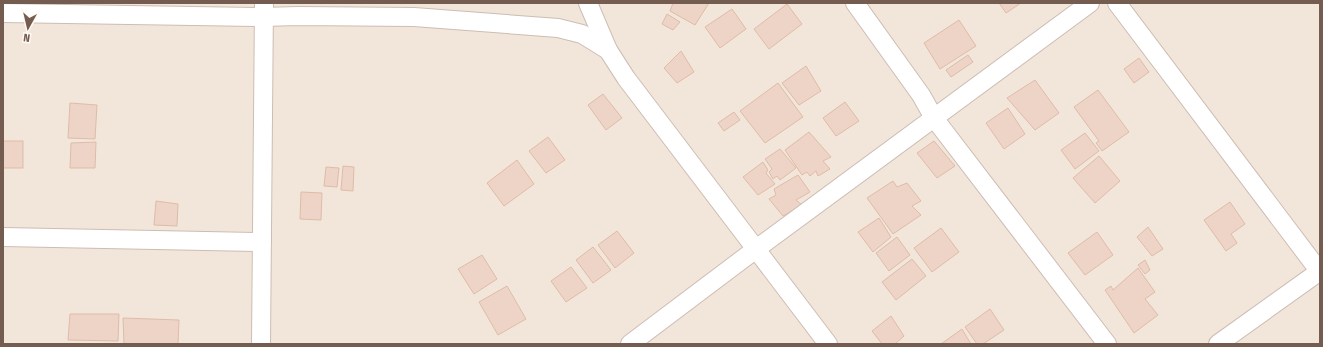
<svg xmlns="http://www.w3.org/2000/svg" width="1323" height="347" font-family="'Fira Sans Condensed',sans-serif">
<rect width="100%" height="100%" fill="#fbf5ec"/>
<rect fill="#f2e6db" x="3" y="3" width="1317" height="341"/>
<g fill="#eed4c6" stroke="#dfbba8">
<polygon points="673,3 709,3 695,25 670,11"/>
<polygon points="999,3 1021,3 1006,13"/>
<polygon points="787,4 802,24 769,49 754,29"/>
<polygon points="732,9 746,29 720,48 705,27"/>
<polygon points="667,14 680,22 673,30 662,24"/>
<polygon points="959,20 976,46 940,69 924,43"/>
<polygon points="681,51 694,72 677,83 664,68"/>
<polygon points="968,55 973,62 951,77 946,70"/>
<polygon points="1139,58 1149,72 1134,83 1124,69"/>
<polygon points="806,66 821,91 799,105 782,83"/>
<polygon points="1035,80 1059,113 1035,130 1007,98"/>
<polygon points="778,83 803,117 765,143 740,111"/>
<polygon points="1098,90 1129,132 1102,151 1096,143 1099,141 1074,107"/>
<polygon points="603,94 622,118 606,130 588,105"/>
<polygon points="845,102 859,121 836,136 823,118"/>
<polygon points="70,103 97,105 95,139 68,138"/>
<polygon points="1008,108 1025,134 1004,149 986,123"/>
<polygon points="734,112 740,120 724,131 718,123"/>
<polygon points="809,132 831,157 823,161 830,169 818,176 816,171 810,176 807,172 802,175 785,150"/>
<polygon points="1085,133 1099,151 1075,169 1061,150"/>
<polygon points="548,137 565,160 546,173 529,151"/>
<rect x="3" y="141" width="20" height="27"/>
<polygon points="934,141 955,166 937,178 917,153"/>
<polygon points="96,142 95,168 70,168 71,143"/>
<polygon points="780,149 796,168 780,180 777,176 773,179 769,172 772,169 765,159"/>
<polygon points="1099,156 1120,181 1095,203 1073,178"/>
<polygon points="517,160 534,184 504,206 487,183"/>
<polygon points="763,162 768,170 766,173 775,184 758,195 743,177"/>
<polygon points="343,166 354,167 353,191 341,190"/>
<polygon points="326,167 339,168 337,187 324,186"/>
<polygon points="798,175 810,192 796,200 802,205 783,216 769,199 776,195 774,189"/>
<polygon points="893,181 897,187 907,183 921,201 912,206 921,215 893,234 867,198"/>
<polygon points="301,192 322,193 321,220 300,219"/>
<polygon points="156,201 178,204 177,226 154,225"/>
<polygon points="1230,202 1245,224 1231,234 1237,243 1226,251 1204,220"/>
<polygon points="879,218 891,237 873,252 858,232"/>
<polygon points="1148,227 1163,249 1152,256 1137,237"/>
<polygon points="941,228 959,252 932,272 914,248"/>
<polygon points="617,231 634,253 615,268 598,245"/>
<polygon points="1097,232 1113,255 1085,275 1068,253"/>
<polygon points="897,237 910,255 889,271 876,253"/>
<polygon points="593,247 611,270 593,283 576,260"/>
<polygon points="482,255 497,279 474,294 458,269"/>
<polygon points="912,259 926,276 896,300 882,282"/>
<polygon points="1145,260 1150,270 1145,274 1138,265"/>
<polygon points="571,267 587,288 566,302 551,281"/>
<polygon points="1138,268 1155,292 1145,299 1158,315 1134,333 1105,290 1111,286 1113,290"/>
<polygon points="507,286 526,319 498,335 479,302"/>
<polygon points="990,309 1004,330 983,344 977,344 965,327"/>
<polygon points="70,314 119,314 118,341 68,340"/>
<polygon points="891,316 904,336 895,344 882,344 872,331"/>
<polygon points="123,318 179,320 178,344 124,344"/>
<polygon points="962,329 971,344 941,344"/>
</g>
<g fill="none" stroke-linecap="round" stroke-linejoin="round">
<g stroke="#cdbdb3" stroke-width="20">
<g id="minor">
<polyline points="588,3 608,50 626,78 828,344"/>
<polyline points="855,3 921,95 934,118 1107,344"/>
<polyline points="1117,3 1320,272"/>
<polyline points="3,13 263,17 298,16 414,17 558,28 582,34 608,50"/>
<polyline points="3,237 262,242"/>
<polyline points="261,344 264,3"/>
<polyline points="630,344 756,249 1090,3"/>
<polyline points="1218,344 1320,271"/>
</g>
</g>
<use href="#minor" stroke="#fff" stroke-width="18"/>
</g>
<rect width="1323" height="347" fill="none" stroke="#755c51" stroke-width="8"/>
<g transform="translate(28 28) rotate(188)" stroke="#fef9f3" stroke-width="3" paint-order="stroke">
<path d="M0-3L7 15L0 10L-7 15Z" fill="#755c51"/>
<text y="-6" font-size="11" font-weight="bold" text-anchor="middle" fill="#755c51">N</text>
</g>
</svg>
